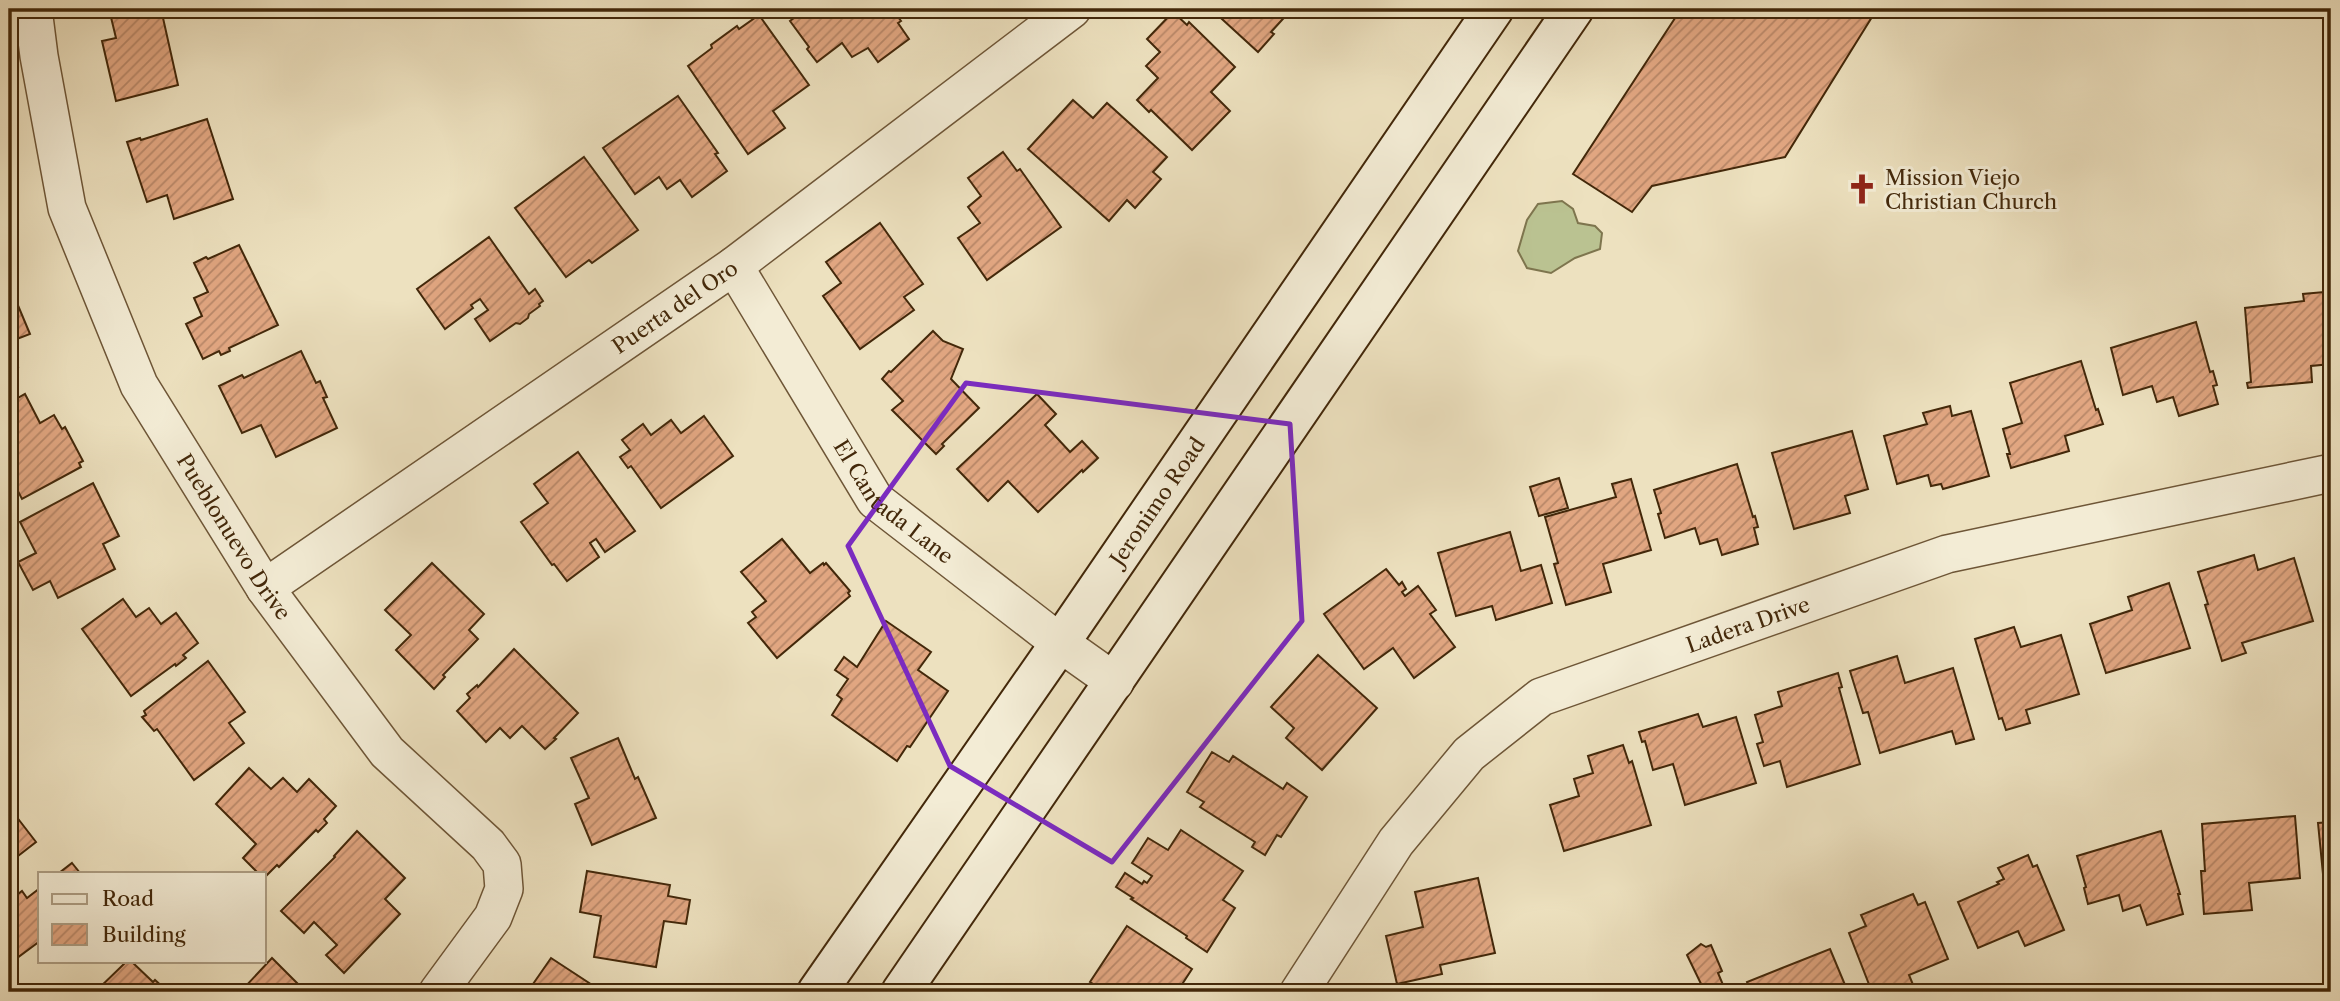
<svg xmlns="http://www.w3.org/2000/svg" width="2340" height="1001" font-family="'Libre Caslon Text',serif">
<defs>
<pattern id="building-hatch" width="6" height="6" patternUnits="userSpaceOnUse" patternTransform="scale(1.75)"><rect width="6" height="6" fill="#e1a681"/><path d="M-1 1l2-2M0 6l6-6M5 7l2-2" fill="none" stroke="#b88768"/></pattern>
</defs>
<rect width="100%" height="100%" fill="#ede1bf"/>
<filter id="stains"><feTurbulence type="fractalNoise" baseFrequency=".00286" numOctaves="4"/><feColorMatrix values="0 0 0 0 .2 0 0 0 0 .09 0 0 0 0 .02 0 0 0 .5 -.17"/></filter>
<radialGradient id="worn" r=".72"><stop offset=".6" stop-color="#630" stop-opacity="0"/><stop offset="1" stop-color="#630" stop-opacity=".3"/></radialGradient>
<polygon fill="#bac291" stroke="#7e754e" stroke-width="2" points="1562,201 1573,209 1578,223 1595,226 1602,233 1600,249 1575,258 1551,273 1527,268 1518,251 1527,220 1538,204"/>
<g fill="url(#building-hatch)" stroke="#43280a" stroke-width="2">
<polygon points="109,9 161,9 178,85 116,101 102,41 116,38"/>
<polygon points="800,9 892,9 901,21 898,23 909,39 878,62 868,48 852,57 842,43 817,62 807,49 809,47 790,21 802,12"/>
<polygon points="926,9 944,9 933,17"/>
<polygon points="1211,9 1292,9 1271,32 1274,34 1258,52"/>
<polygon points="1681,9 1877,9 1785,157 1652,186 1632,212 1573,174"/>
<polygon points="1173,12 1187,25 1189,22 1235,67 1211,92 1230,111 1192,150 1151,110 1149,112 1137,100 1158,78 1146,66 1160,52 1147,39"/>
<polygon points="759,15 809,85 773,111 785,128 748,154 688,66 712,48 711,45 737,26 739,29"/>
<polygon points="678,96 718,153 715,154 727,171 692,197 680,180 667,189 659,177 635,194 603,148"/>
<polygon points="1073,100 1093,118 1107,103 1167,157 1153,172 1161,179 1135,208 1127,200 1109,221 1028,149"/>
<polygon points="207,119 233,199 174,219 167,195 147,202 127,142 140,138 141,140"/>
<polygon points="1003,152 1017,171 1020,169 1061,227 987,280 958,238 980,223 968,207 981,196 968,178"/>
<polygon points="584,157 638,230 592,263 589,260 566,277 515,208"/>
<polygon points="880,223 923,284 904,297 914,310 860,349 823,296 841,283 826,262"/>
<polygon points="489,237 529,294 535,289 543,301 539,304 540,306 529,314 528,318 520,324 516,323 490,341 475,319 488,310 480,299 471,305 473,308 445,329 417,289"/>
<polygon points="239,245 278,325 229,348 230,351 221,355 219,351 203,359 186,324 202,316 194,298 208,292 194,263 206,257 208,259"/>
<polygon points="9,284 30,334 9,342"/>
<polygon points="2324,292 2325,299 2327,299 2329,323 2331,323 2331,364 2311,366 2312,382 2248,388 2247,383 2251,382 2245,308 2304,301 2303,294"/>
<polygon points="2196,322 2210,372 2213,371 2217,385 2213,386 2218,404 2179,416 2173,397 2157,402 2152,386 2123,395 2111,348"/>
<polygon points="933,331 943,341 963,349 951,379 979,408 942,444 944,446 936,454 892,410 903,401 882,379 889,371 891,372"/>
<polygon points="9,346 18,367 9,371"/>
<polygon points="301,351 316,383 320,381 327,397 323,398 337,428 276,457 261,425 242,433 219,386 242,375 244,378"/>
<polygon points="2081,361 2096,410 2098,409 2103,424 2065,436 2069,451 2011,468 2007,454 2010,454 2003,429 2022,423 2010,383"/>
<polygon points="25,394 40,423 54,415 62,429 65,427 83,461 79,463 81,467 22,499 9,474 9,403"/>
<polygon points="1037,394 1056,414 1045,425 1070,452 1082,441 1098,458 1083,472 1082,470 1038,512 1008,481 988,501 957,469"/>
<polygon points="1950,406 1952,416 1971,411 1989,476 1943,489 1941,484 1931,486 1928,475 1897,484 1884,436 1927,424 1923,413"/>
<polygon points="704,416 733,456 661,508 631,466 628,468 620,457 630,450 622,440 643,424 651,435 671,420 681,433"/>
<polygon points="1852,431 1868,489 1845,496 1850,513 1794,529 1772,453"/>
<polygon points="578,452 635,531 605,552 596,539 590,543 599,557 567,581 554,564 552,565 521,522 548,503 534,484"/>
<polygon points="1737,464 1753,517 1755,516 1758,527 1754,528 1758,544 1722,555 1717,539 1700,544 1695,528 1665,538 1658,514 1661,513 1654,490"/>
<polygon points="1559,478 1568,508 1539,516 1530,487"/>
<polygon points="1631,479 1651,550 1603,564 1611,592 1566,605 1554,564 1558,563 1545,517 1616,497 1612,484"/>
<polygon points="93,483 119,536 103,544 115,569 58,598 50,581 33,590 18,562 36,553 20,522"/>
<polygon points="1510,532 1521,571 1541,565 1552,603 1496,620 1492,606 1456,616 1438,553"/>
<polygon points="782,539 810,573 823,563 824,565 826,563 850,591 848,593 850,596 777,658 748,623 756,617 752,612 766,601 741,572"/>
<polygon points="2254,555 2258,570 2294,558 2313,621 2242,643 2246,653 2222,661 2205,605 2208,604 2198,572"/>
<polygon points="432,563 484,614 469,630 478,639 443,675 445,677 434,689 396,650 411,635 385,610"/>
<polygon points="1386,569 1399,585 1402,582 1406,589 1402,592 1405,596 1418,586 1436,610 1430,614 1455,647 1414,678 1393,648 1364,669 1324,614"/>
<polygon points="2169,583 2190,648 2106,673 2090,624 2132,610 2128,597"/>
<polygon points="123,599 136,617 149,608 161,624 176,613 198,643 183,655 186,658 176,666 175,664 131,696 82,629"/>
<polygon points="886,621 931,652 918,670 948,691 910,747 907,746 897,761 832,715 842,699 837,695 848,679 835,670 844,657 857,667"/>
<polygon points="2014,627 2021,647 2061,635 2079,694 2026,710 2030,723 2006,730 2002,718 1999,719 1975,639"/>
<polygon points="514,649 578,713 554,738 556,739 545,749 522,726 510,738 500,728 486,742 457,711 470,698 467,694 477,685 478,687"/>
<polygon points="1318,655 1377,708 1322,770 1286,738 1294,728 1271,707"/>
<polygon points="1897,656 1905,683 1953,668 1974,739 1956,744 1952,731 1880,753 1868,712 1863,713 1850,671"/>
<polygon points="208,661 245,712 229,723 244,743 194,780 157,729 154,731 142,717 146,715 144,711"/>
<polygon points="1838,673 1842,687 1839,688 1860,764 1787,787 1780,761 1764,766 1757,744 1763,742 1755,715 1782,706 1778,692"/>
<polygon points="1698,714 1703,727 1736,717 1756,783 1685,805 1673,764 1653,770 1645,741 1642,742 1639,732"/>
<polygon points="618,738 635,779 638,777 656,818 592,845 575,804 589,798 571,758"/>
<polygon points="1623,745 1629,763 1632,761 1651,825 1564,851 1550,805 1579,796 1574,779 1593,773 1588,756"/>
<polygon points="1212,752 1229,762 1233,756 1283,789 1287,783 1307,797 1281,837 1277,835 1265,855 1252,847 1255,842 1200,807 1204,802 1187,792"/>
<polygon points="249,768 271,789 283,778 297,792 309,779 336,806 324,819 327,823 318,832 316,830 279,867 277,865 264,878 264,873 258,873 243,858 256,844 216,804"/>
<polygon points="9,807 36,842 9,863"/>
<polygon points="2295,816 2300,878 2249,883 2252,910 2204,914 2201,871 2205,871 2202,824"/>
<polygon points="2331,822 2331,873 2323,874 2318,823"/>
<polygon points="1181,830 1243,871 1223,900 1235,908 1207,952 1186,938 1187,936 1131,899 1133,898 1116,887 1125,873 1142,884 1144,881 1147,883 1152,876 1132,863 1148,838 1168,850"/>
<polygon points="357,831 405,878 385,899 400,914 344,973 326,955 337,945 314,922 304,933 281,911 335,857 334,856"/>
<polygon points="2161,831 2180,894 2178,894 2183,914 2147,925 2140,905 2123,911 2119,895 2088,904 2084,888 2086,887 2077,856"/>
<polygon points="2028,855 2033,867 2037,865 2064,930 2025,946 2018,931 1978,948 1958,902 1999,884 1997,882 2004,879 1998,868"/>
<polygon points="72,863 80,873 59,873"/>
<polygon points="587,871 670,885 668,896 690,900 686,924 664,921 656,967 594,957 601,916 580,912"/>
<polygon points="1478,878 1495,953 1440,965 1442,974 1397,984 1386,936 1423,927 1415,892"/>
<polygon points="40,888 40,941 17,958 9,948 9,901 22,891 27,898"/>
<polygon points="1913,894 1918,905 1925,902 1948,959 1909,975 1916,992 1872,992 1849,933 1866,926 1861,915"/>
<polygon points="1127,926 1192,969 1177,992 1106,992 1090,982"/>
<polygon points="1701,944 1706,947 1711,945 1722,971 1718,973 1726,992 1698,992 1704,990 1687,955"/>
<polygon points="1830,949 1848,992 1751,992 1747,982"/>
<polygon points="272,958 301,987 295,992 248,992 244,988"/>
<polygon points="551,958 603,992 605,988 611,992 539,992 531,987"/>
<polygon points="127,961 131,961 153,982 155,980 166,990 164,992 95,992"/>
</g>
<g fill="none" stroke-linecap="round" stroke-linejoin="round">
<g stroke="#6e5637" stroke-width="40">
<g id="minor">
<path id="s1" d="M33 9 39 56 67 208 139 385 265 588 387 752 488 845 502 864 504 889 493 917 438 992"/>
<path id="s2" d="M734 266 875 500 1060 643 1115 682"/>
<path id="s3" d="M265 588 734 266 1072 9"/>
<path id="s4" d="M1299 992 1396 842 1469 754 1541 697 1947 554 2331 473"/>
</g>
</g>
<g stroke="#43280a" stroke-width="42">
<g id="secondary">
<path id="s5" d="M817 992 1060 643 1494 9"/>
<polyline points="901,992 1574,9"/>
</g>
</g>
<use href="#minor" stroke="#f3ecd5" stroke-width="37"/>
<use href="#secondary" stroke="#f3ecd5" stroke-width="38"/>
</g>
<path fill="none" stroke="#7b2cbf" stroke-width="5" stroke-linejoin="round" d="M966 383 1290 424 1302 621 1112 862 950 766 848 546Z"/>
<defs>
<g id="church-bare" transform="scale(2.415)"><path d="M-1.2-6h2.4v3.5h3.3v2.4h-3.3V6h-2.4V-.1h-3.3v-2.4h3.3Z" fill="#8f2418" stroke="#f3ecd5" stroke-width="2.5" paint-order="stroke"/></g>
</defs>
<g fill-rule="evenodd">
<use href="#church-bare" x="1862" y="189"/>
</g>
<g text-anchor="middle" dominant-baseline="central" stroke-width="6" stroke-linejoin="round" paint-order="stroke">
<g font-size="21" fill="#43280a" stroke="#f3ecd5" text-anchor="start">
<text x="1885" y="177">Mission Viejo<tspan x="1885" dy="24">Christian Church</tspan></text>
</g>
<g font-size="21" fill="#43280a" stroke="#f3ecd5">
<text stroke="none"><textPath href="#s3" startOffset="497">Puerta del Oro</textPath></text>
<text stroke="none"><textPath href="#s2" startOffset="287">El Cantada Lane</textPath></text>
<text stroke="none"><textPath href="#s5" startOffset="597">Jeronimo Road</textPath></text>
<text stroke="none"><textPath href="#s1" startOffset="572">Pueblonuevo Drive</textPath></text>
<text stroke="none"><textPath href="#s4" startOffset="604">Ladera Drive</textPath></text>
</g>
</g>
<rect width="2340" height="1001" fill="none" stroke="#ede1bf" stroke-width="35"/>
<rect x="10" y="10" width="2319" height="980" fill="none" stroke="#43280a" stroke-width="3.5"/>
<rect x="18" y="18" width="2305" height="966" fill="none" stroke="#43280a" stroke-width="2"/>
<rect x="38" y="872" width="228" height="91" fill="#f3ecd5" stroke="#ad9e84" stroke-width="2"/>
<rect x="52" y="894" width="35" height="10" fill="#f3ecd5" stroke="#ad9e84" stroke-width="2"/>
<text x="102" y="906" font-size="21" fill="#43280a">Road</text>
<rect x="52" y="924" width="35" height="21" fill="url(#building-hatch)" stroke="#ad9e84" stroke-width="2"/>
<text x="102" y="942" font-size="21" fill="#43280a">Building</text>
<rect width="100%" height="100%" filter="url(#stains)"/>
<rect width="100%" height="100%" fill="url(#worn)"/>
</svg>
